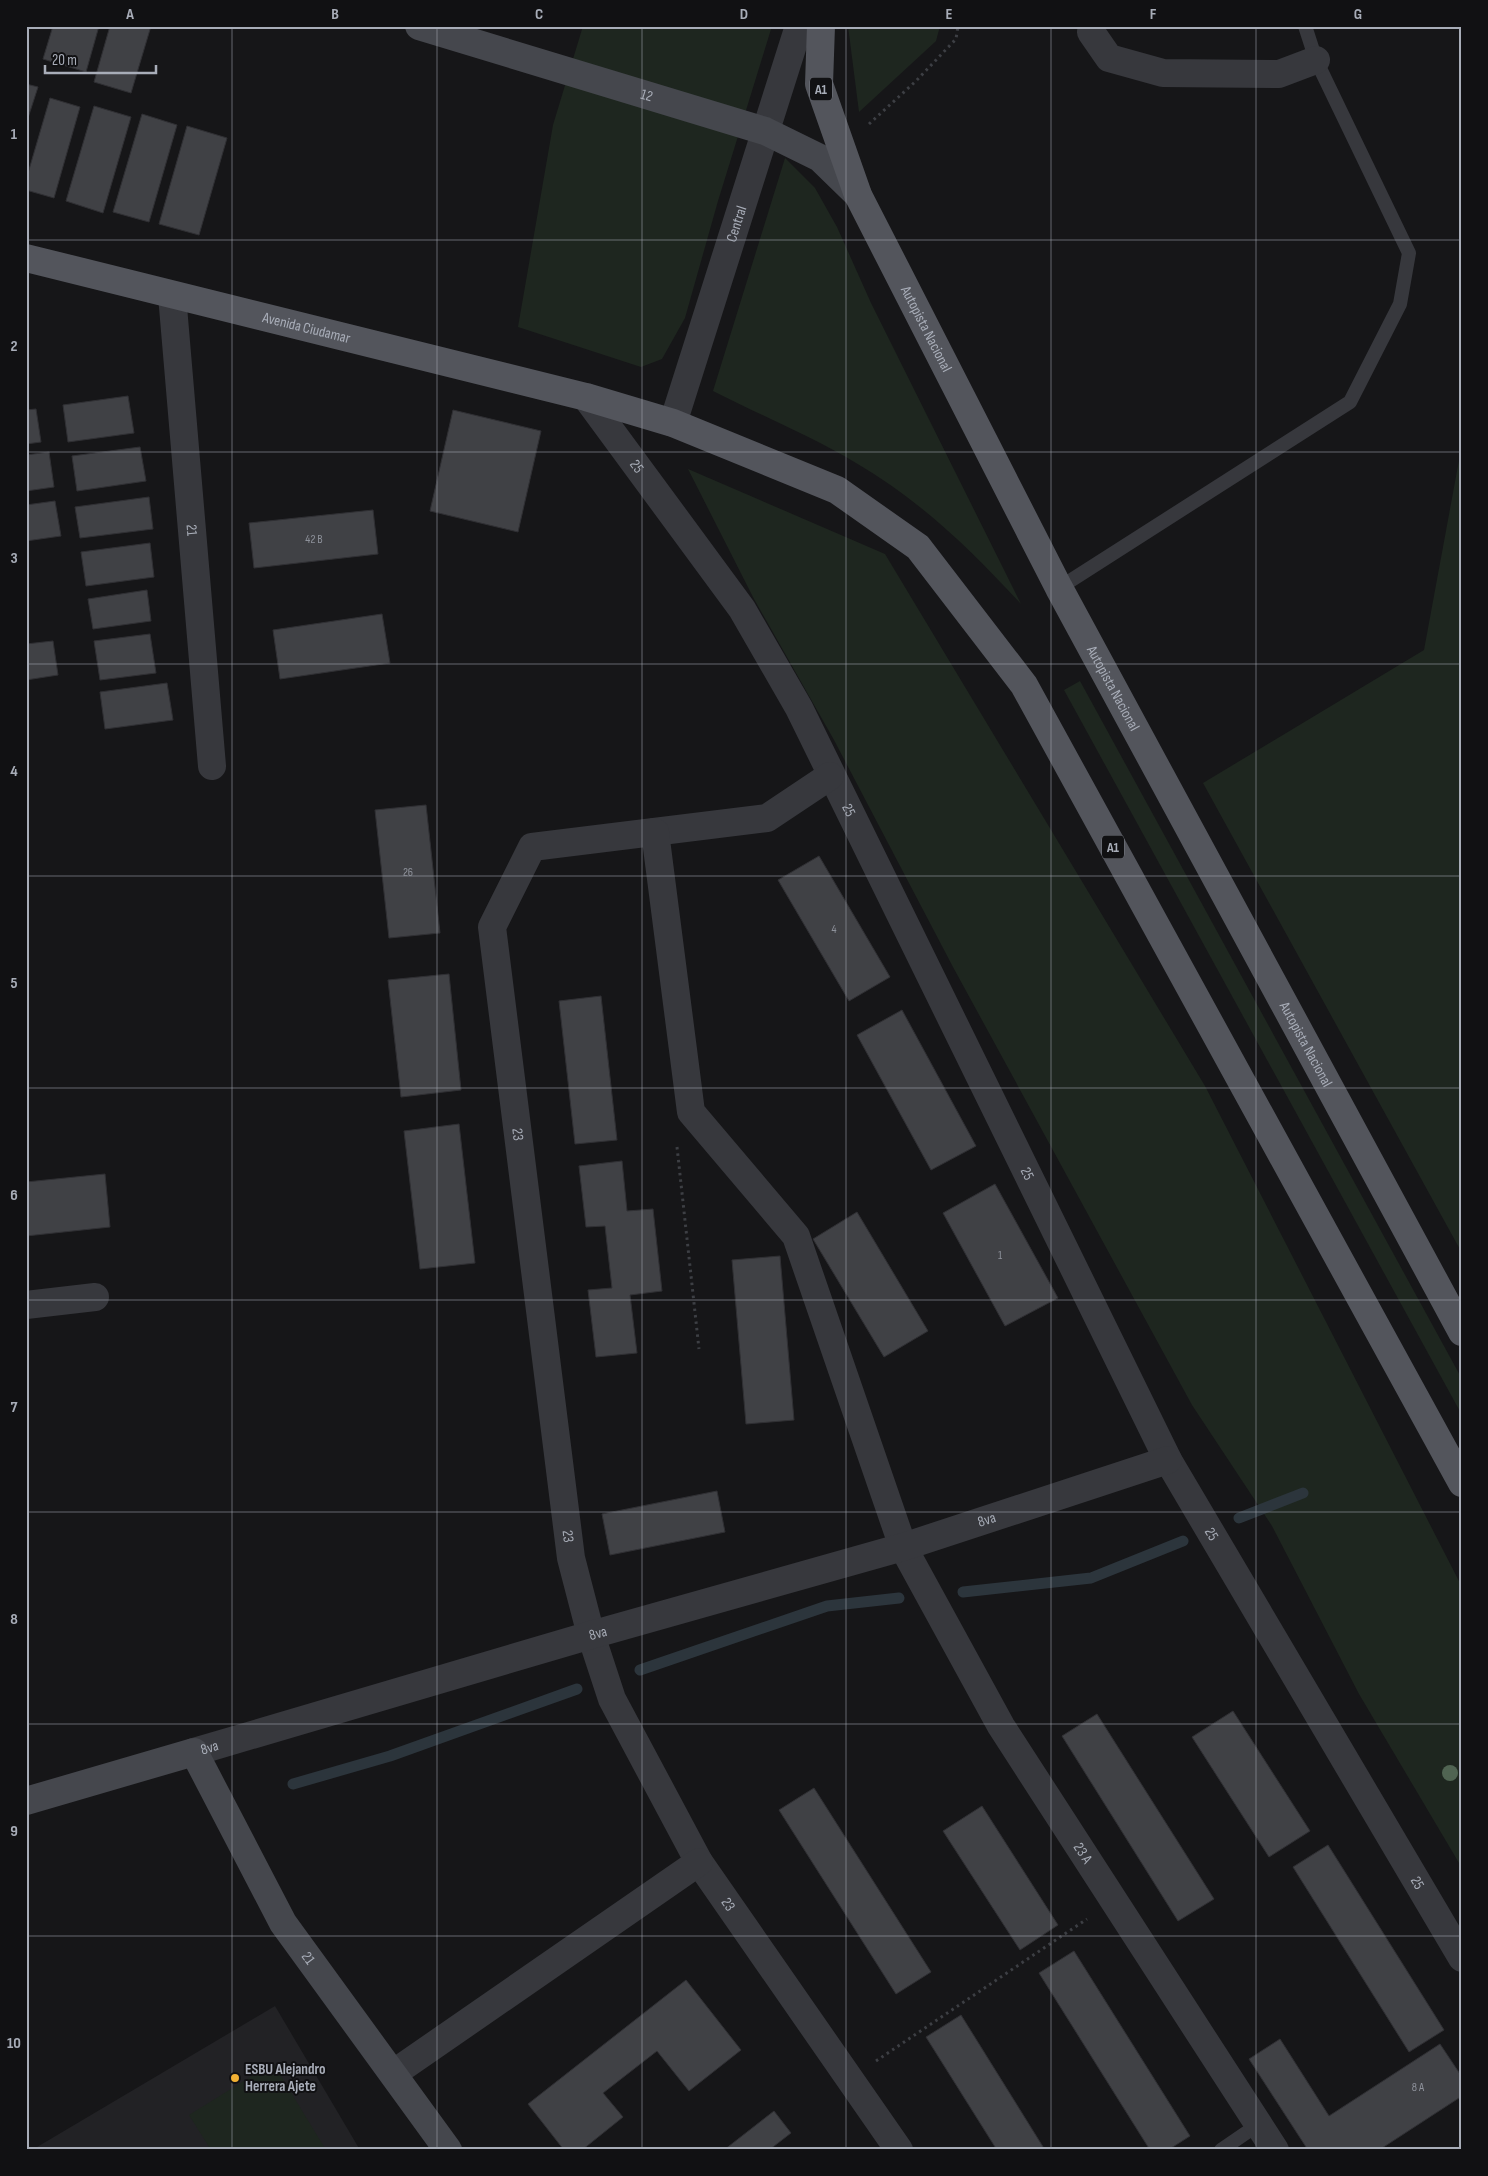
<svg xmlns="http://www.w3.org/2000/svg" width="1488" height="2176" font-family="'Sofia Sans Condensed',sans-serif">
<rect width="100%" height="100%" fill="#161618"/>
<polygon fill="#222225" points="275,2006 360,2150 32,2150"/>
<g fill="#1e261f">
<polygon points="583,26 772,26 718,201 685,318 662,359 641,367 518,327 553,125"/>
<polygon points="848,26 940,26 936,41 859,112"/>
<path d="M785 158 815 188 837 227 871 303 1021 604C970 549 921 501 856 463 811 436 760 415 713 391Z"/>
<polygon points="1462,444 1462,1253 1203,783 1424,650"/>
<polygon points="688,469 885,554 1205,1086 1462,1587 1462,1868 1359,1694 1272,1526 1192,1405 953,967 834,740 754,599"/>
<polygon points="1080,681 1462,1379 1462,1415 1064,690"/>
<polygon points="273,2063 326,2150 211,2150 189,2115"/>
</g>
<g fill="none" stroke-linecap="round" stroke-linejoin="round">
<g stroke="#2c353c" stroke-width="11">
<polyline points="1239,1518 1303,1493"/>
<polyline points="963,1592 1091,1578 1183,1541"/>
<polyline points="640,1670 827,1606 899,1598"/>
<polyline points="293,1784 390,1756 577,1689"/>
</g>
</g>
<g fill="#404145" stroke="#303034">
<polygon points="53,26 99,26 86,72 43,59"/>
<polygon points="110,26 151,26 131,93 94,82"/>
<polygon points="26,84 38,87 26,124"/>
<polygon points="50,98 80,107 54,198 26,190 26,180"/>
<polygon points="94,106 131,117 103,213 66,201"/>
<polygon points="142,114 177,125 149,222 113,212"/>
<polygon points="187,126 227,138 199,235 159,224"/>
<polygon points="128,396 134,433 68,442 63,405"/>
<polygon points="36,409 41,442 26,444 26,410"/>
<polygon points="453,410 541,431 518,532 430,511"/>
<polygon points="140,447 146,481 77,491 72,456"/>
<polygon points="49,452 54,487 26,491 26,455"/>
<polygon points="149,497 153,529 80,538 75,507"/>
<polygon points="55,501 61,536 26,541 26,505"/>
<polygon points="373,510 378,554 254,568 249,523"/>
<polygon points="150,543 154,577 86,586 81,552"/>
<polygon points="147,590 151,621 93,629 88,599"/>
<polygon points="382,614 390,663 280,679 273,630"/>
<polygon points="150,634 156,673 100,680 94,641"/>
<polygon points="53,641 58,675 26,680 26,644"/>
<polygon points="167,683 173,720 105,729 100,692"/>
<polygon points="426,805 440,933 389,938 375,810"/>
<polygon points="819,856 890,977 849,1001 778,880"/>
<polygon points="449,974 461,1090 401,1097 388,980"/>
<polygon points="601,996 617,1140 575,1144 559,1001"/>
<polygon points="902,1010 976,1146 931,1170 857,1035"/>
<polygon points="459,1124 475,1263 420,1269 404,1131"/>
<polygon points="622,1161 627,1211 653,1209 662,1291 630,1295 637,1353 596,1357 588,1290 612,1288 605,1226 586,1227 579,1166"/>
<polygon points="105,1174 110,1227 26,1236 26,1182"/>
<polygon points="995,1184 1058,1298 1005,1326 943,1213"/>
<polygon points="857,1212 928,1331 884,1357 813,1239"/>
<polygon points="780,1256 794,1420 746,1424 732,1260"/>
<polygon points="717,1491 725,1532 610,1555 602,1514"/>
<polygon points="1233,1711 1310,1831 1269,1857 1192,1737"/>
<polygon points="1097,1714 1214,1899 1178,1921 1062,1736"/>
<polygon points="814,1788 931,1972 896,1994 779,1810"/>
<polygon points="982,1806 1058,1925 1020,1950 943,1831"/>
<polygon points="1328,1845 1444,2030 1409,2052 1293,1867"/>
<polygon points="1074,1951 1190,2136 1168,2150 1150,2150 1039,1973"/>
<polygon points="686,1980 741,2050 689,2091 657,2051 603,2093 623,2117 582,2150 564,2150 528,2104"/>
<polygon points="961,2015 1045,2150 997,2150 926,2037"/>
<polygon points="1280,2039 1329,2116 1440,2044 1462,2077 1462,2096 1379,2150 1308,2150 1249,2059"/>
<polygon points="774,2111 791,2133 769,2150 724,2150"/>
</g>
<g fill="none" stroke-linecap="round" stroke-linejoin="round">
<g stroke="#3d3f44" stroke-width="3" stroke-dasharray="2.5 4" stroke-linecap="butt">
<polyline points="869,124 916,81 956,39 958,26"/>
<polyline points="677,1147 699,1349"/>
<polyline points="876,2061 1087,1919"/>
</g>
<g stroke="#37383d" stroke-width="14">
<polyline points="1059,588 1350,402 1400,304 1409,253 1316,60 1305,26"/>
<polyline points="1221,2150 1259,2124"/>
</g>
<g stroke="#37383d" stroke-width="28">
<polyline points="1092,26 1091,32 1109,58 1163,73 1279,74 1316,60"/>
<path id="s1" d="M172 295 212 766"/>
<path id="s2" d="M586 397 742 609 799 708 1168 1460 1462 1958"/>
<path id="s3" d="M673 423 799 26"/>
<path id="s4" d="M830 776 767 818 532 847 492 927 571 1558 591 1635 612 1699 699 1862 899 2150"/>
<path id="s5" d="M655 832 691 1112 796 1236 903 1547 1001 1726 1275 2150"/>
<polyline points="26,1305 95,1297"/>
<path id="s6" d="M194 1752 591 1635 903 1547 1168 1460"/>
<polyline points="394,2073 699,1862"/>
</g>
<g stroke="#45474d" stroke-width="28">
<path id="s7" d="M419 26 765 131 820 158 858 195"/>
<path id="s8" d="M26 1801 194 1752 283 1923 448 2150"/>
</g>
<g stroke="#53555c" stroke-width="28">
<path id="s9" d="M821 26 819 84 858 195 1059 588 1462 1332"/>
<path id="s10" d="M26 258 586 397 673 423 837 490 918 547 1024 685 1462 1483"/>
</g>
</g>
<circle fill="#506452" cx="1450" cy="1773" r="8"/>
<path fill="none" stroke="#a8adb8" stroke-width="1" stroke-opacity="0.55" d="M232 26V2150M437 26V2150M642 26V2150M846 26V2150M1051 26V2150M1256 26V2150M26 240H1462M26 452H1462M26 664H1462M26 876H1462M26 1088H1462M26 1300H1462M26 1512H1462M26 1724H1462M26 1936H1462"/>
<circle fill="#f2b134" stroke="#111113" stroke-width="2" cx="235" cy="2078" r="5"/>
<g text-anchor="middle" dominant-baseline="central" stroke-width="4" stroke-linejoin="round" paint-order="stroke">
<g font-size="12" fill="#8e929b">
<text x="314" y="539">42 B</text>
<text x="408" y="872">26</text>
<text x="834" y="929">4</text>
<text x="1000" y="1255">1</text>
<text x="1418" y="2087">8 A</text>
</g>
<g fill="#111113" stroke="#7b7e86" stroke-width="1">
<rect x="810" y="77.5" width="22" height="23" rx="4"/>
<rect x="1102" y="835.5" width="22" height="23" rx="4"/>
</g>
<g font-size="14" font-weight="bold" fill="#a8adb8">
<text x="821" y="89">A1</text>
<text x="1113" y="847">A1</text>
</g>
<g font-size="15" fill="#a8adb8" stroke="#111113">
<text stroke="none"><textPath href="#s7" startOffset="238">12</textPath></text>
<text stroke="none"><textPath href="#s3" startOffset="209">Central</textPath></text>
<text stroke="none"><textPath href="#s10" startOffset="289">Avenida Ciudamar</textPath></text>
<text stroke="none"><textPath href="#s9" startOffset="326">Autopista Nacional</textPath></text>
<text stroke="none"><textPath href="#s2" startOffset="86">25</textPath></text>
<text stroke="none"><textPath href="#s1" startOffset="236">21</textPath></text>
<text stroke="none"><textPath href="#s9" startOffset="731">Autopista Nacional</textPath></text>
<text stroke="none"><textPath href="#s2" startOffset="491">25</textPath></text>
<text stroke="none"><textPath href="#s9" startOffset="1136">Autopista Nacional</textPath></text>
<text stroke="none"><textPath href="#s4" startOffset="611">23</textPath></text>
<text stroke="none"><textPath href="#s2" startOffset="896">25</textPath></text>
<text stroke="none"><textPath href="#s6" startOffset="826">8va</textPath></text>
<text stroke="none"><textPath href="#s2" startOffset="1301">25</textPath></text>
<text stroke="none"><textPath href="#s4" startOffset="1016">23</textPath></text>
<text stroke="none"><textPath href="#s6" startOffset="421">8va</textPath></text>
<text stroke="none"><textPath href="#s6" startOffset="16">8va</textPath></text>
<text stroke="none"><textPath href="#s5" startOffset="1129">23 A</textPath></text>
<text stroke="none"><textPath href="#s2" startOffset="1706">25</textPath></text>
<text stroke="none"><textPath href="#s4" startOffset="1421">23</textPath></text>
<text stroke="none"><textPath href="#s8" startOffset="411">21</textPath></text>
</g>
<g font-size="15" font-weight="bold" fill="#a8adb8" stroke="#111113" text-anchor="start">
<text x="245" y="2069">ESBU Alejandro<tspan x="245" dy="17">Herrera Ajete</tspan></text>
</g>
</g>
<rect width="1488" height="2176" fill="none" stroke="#111113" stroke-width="55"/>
<path d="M45 65v8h111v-8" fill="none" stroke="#a8adb8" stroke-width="2.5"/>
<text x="52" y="65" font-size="15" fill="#a8adb8" stroke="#111113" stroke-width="4" paint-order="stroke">20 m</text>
<rect x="28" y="28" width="1432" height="2120" fill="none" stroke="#a8adb8" stroke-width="2"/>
<g font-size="16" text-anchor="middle" font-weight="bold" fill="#a8adb8">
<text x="130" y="19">A</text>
<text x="335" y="19">B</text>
<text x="539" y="19">C</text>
<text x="744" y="19">D</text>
<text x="949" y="19">E</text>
<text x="1153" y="19">F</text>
<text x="1358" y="19">G</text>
<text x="14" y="139">1</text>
<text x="14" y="351">2</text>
<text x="14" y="563">3</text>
<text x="14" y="776">4</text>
<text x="14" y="988">5</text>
<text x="14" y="1200">6</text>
<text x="14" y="1412">7</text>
<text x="14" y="1624">8</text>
<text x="14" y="1836">9</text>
<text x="14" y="2048">10</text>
</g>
</svg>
